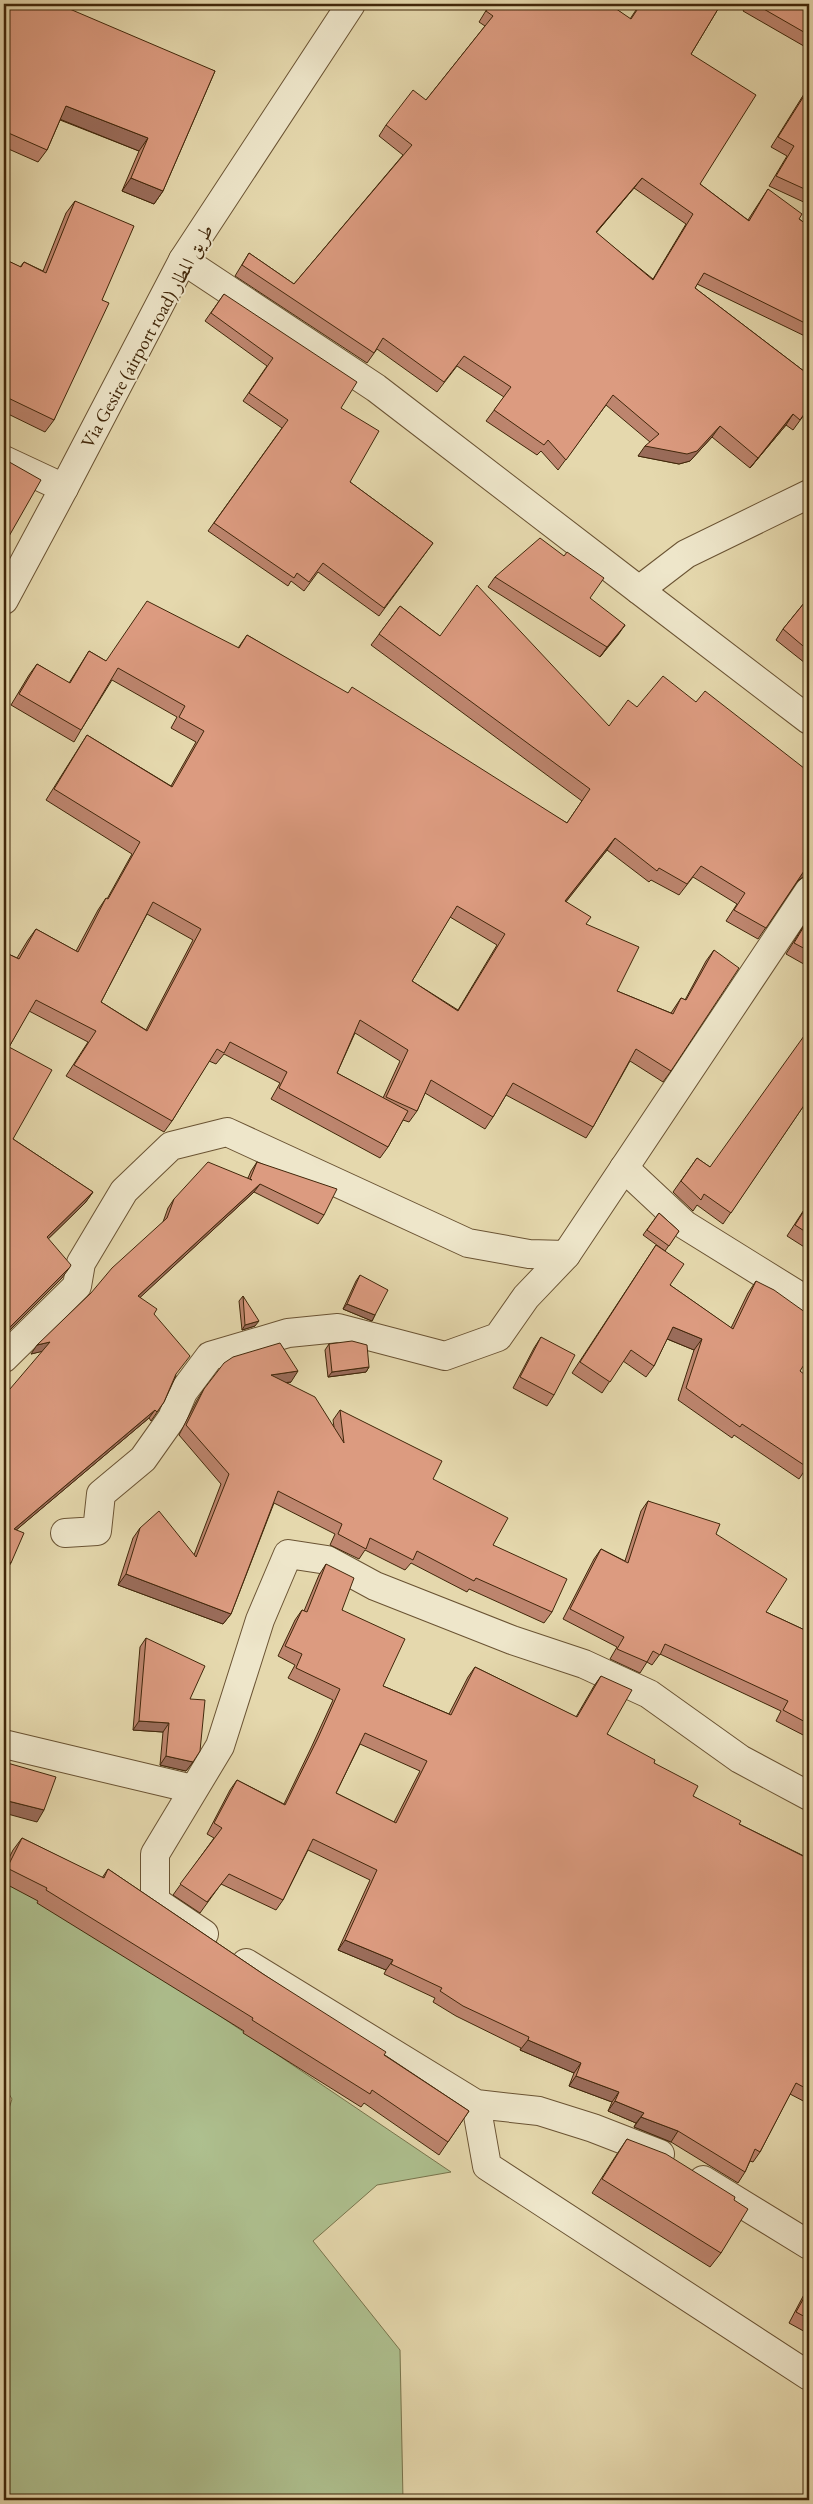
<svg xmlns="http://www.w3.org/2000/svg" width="813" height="2504" font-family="'EB Garamond',Amiri,serif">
<rect width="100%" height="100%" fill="#e5d8ad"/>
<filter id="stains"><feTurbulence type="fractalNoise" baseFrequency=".004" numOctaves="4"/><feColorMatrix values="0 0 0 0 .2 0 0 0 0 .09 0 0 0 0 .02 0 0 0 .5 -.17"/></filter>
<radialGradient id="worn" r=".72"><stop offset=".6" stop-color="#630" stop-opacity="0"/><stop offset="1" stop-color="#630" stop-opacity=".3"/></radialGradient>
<polygon fill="#aec08f" stroke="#78744c" points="4,1870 451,2172 377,2185 313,2241 400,2350 403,2500 4,2500 4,2124 12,2099 4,2086"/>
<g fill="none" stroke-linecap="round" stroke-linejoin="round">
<g stroke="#6a5333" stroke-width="30">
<g id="minor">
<polyline points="183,260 376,388 639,590 686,554 809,494"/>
<polyline points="4,460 64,488"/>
<polyline points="639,590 809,720"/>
<polyline points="4,600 64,488 183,260 351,4"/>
<polyline points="624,1168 685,1225 809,1302"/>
<polyline points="4,1358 77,1286 81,1263 124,1191 171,1146 227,1132 468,1243 529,1254 566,1255 809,891"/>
<polyline points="65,1533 97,1531 101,1494 143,1459 172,1418 183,1392 210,1356 288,1333 338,1328 445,1356 498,1337 526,1297 566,1255"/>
<polyline points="4,1744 193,1789"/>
<polyline points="204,1934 155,1901 155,1854 220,1746 260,1620 288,1554 327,1560 375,1586 512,1640 584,1664 649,1694 740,1759 809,1796"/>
<polyline points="246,1963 476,2104 539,2111 593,2128 660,2154"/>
<polyline points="476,2104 487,2166 809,2376"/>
<polyline points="703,2180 809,2245"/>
</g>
</g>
<use href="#minor" stroke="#eee6ca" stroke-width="28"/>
</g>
<g fill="#bd856e" stroke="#41270a" fill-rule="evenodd">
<polygon points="4,4 215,71 163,191 154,204 122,191 139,151 60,120 47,150 38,162 4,147"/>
<path d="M490 4H609L630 19 640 4H721L691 54 700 184 748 220 768 189 799 219 809 226V338L697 284 695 288 809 375V408L793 430 786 425 750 468 712 437 690 461 679 464 638 456 650 442 606 405 558 470 541 451 537 455 486 421 504 397 457 366 437 392 377 349 367 363 235 276 249 253 294 284 403 155 379 136 386 125 426 100 485 26 479 22ZM634 188 686 224 653 279 596 233Z"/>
<polygon points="747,4 809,4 809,49 743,11"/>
<polygon points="809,86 809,201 808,204 769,186 787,156 771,147"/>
<polygon points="75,201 102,300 54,420 45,432 4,412 4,259 20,267 24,262 43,271 66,213"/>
<polygon points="224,294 341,408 350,482 433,543 379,616 318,572 304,591 291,581 288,586 208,531 282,428 243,401 267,366 205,321"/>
<polygon points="495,577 625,625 600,657 488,587"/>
<polygon points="809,597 809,657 805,663 776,640 783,629"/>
<path d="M400 606 440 636 609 726 637 707 696 702 809 772V876L803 877 797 882 758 939 726 921 737 904 693 877 679 895 651 880 649 882 607 850 566 901 586 924 617 991 671 1013 681 998 685 1000 706 961 714 950 671 1071 663 1082 630 1061 593 1127 586 1138 506 1095 493 1117 485 1129 425 1093 417 1111 409 1122 403 1120 388 1147 380 1158 271 1099 280 1083 224 1054 216 1064 209 1061 172 1121 164 1132 66 1076 88 1042 29 1011 9 1047 13 1139 93 1192 85 1203 48 1239 62 1278 4 1336V952L17 958 28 940 36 929 76 951 98 910 106 898 107 899 132 854 46 800 80 746 87 735 171 786 196 742 171 728 177 717 112 680 81 730 74 742 11 705 29 675 37 664 69 683 89 651 106 661 238 648 247 635 567 823 582 801 371 645ZM147 914 193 940 146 1030 101 1002ZM450 917 497 945 458 1010 412 981ZM355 1033 400 1061 383 1098 337 1073Z"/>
<polygon points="809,917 809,967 786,954"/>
<polygon points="809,1098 723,1224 697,1205 693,1211 673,1192 697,1158 710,1167"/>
<polygon points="257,1162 324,1215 318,1224 254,1192 140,1297 154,1314 176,1376 164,1402 151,1421 149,1418 16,1530 5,1572 42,1351 31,1354 163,1222 168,1208 174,1199 248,1178 251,1171"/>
<polygon points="809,1202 809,1250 787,1236"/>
<polygon points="659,1213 679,1231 665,1251 643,1235"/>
<polygon points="656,1245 670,1285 731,1328 748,1293 756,1281 800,1371 809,1464 799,1479 734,1435 732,1438 678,1400 694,1350 667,1339 654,1366 646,1377 623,1361 602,1393 572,1373"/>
<polygon points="360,1275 375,1315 372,1321 343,1309 356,1281"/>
<polygon points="243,1296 255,1326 242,1330 239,1301"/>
<polygon points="541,1337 554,1395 547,1406 513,1388 534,1348"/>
<polygon points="329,1344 369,1367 366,1372 328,1377 325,1350"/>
<polygon points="286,1382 334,1427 333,1420 340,1410 433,1479 493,1545 552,1612 544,1623 469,1589 467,1592 411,1563 405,1570 365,1550 359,1559 330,1545 335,1534 274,1503 231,1614 223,1624 118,1585 133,1538 140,1528 194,1555 221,1484 179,1435 197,1400 204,1389 291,1382"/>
<polygon points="648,1501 716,1534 766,1612 809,1632 809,1738 776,1721 781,1711 660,1654 652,1665 647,1662 640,1673 610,1659 617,1647 563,1619 594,1559 601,1549 625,1561 641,1511"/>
<path d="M326 1564 342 1610 383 1686 449 1714 468 1677 475 1667 576 1717 594 1686 601 1676 607 1734 654 1763 693 1796 739 1824 806 1857 808 1855H809V2104L790 2094 760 2152 753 2162 750 2161 745 2172 738 2183 671 2142 634 2127 636 2123 608 2111 612 2102 569 2086 574 2073 520 2050 521 2048 456 2016 433 2002 435 1998 384 1974 386 1970 338 1950 370 1880 308 1850 283 1900 276 1910 221 1884 200 1913 173 1895 214 1838 207 1834 230 1790 237 1780 284 1804 311 1748 333 1700 288 1678 295 1665 278 1656 295 1620 302 1610 304 1611 319 1575ZM360 1744 420 1771 394 1822 336 1793Z"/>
<polygon points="146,1638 190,1699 193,1762 186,1771 160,1765 163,1732 133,1730 140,1647"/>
<polygon points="22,1838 102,1878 108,1869 263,1974 469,2111 439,2155 364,2103 361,2107 243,2033 244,2031 37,1903 38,1901 4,1883 4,1868 13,1850"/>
<polygon points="627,2139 734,2200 721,2253 710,2267 592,2193 617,2154"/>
<polygon points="809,2285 809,2334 789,2323"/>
</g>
<g fill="#9a6c5a" stroke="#41270a">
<polygon points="66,106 148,138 139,151 57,118"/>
<polygon points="131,178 163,191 154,204 122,191"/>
<polygon points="642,178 634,188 588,242 596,232"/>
<polygon points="793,414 786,425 750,468 758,458"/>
<polygon points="720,426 712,437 690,461 679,464 638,456 645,446"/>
<polygon points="625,625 618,635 600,657 607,647"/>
<polygon points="615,838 607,850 558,912 565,901"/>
<polygon points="809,867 809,876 803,877 796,882 804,871"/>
<polygon points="260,1184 254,1192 132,1305 138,1296"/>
<polygon points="93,1192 85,1203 39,1248 47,1237"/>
<polygon points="70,1267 62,1278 4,1336 4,1333"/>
<polygon points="347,1304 375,1315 372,1321 343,1309"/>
<polygon points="259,1321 255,1326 242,1330 245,1325"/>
<polygon points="673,1327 702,1339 694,1350 665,1338"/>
<polygon points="50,1342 44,1351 31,1354 37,1345"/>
<polygon points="369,1367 366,1372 328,1377 332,1372"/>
<polygon points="298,1371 291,1382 264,1385 271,1375"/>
<polygon points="155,1410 149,1418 8,1537 14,1529"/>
<polygon points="4,1560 11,1563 5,1572 4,1571"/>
<polygon points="126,1574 231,1614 223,1624 118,1585"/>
<polygon points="139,1721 169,1723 163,1732 133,1730"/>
<polygon points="166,1756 193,1762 186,1771 160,1765"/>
<polygon points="4,1800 44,1810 37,1822 4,1813"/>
<polygon points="345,1940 393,1960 386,1970 338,1950"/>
<polygon points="528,2040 581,2063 574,2073 520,2050"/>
<polygon points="576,2076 619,2092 612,2102 569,2086"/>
<polygon points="615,2101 644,2113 636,2123 608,2111"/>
<polygon points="641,2117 678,2131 671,2142 634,2127"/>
</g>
<g fill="#dc9b80" stroke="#41270a" fill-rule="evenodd">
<polygon points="4,4 58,4 215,71 163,191 131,178 148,138 66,106 47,150 4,131"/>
<path d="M491 4H609L631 19 641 4H721L691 54 756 95 700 184 749 221 768 189 802 214 799 219 809 226V325L704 273 695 288 809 375V407L800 420 793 414 758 458 720 426 697 451 687 454 645 446 659 434 613 395 566 460 548 440 544 445 494 410 511 387 464 356 444 382 383 338 374 353 242 265 249 253 294 284 412 145 386 125 413 90 426 100 493 16 486 11ZM642 178 693 214 653 280 596 232Z"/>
<polygon points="755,4 809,4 809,35"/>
<polygon points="809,88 809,191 776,176 794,146 778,137"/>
<polygon points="75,201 134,226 102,300 109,303 54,420 4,396 4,259 21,267 24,262 46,273"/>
<polygon points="224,294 357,382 341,408 379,431 350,482 433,543 384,608 323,563 309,582 297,573 294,578 214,523 288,420 249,393 273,358 211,313"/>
<polygon points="4,459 41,480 4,545"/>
<polygon points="540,538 564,556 567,552 604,578 590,598 625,625 607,647 495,577"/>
<path d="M477 585 609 726 628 700 637 707 663 676 696 702 705 691 809 772V867L804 871 766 928 734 910 745 893 701 866 687 884 659 868 657 871 615 838 565 901 591 917 586 924 639 947 617 991 673 1014 681 998 686 1000 714 950 739 968 671 1071 636 1049 593 1127 513 1083 493 1117 431 1080 417 1111 386 1097 408 1050 360 1020 337 1073 408 1111 388 1147 279 1088 287 1072 230 1042 224 1053 217 1049 172 1121 74 1065 96 1031 36 1000 9 1047 52 1070 13 1139 93 1192 47 1237 71 1265 70 1267 4 1333V1283L5 1282 4 1281V952L19 959 36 929 78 952 106 898 108 899 140 842 54 789 87 735 172 787 204 731 179 717 185 706 118 668 81 730 19 694 37 664 70 683 89 651 106 661 147 601 239 648 247 635 348 693 352 687 567 823 590 789 379 634 400 606 440 636ZM153 902 201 929 147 1031 101 1002ZM457 906 505 934 458 1011 412 981Z"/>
<polygon points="809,597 809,651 783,629"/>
<polygon points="809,918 809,951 794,943"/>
<polygon points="809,1029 809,1098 731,1213 704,1194 701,1200 681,1181 697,1158 710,1167"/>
<polygon points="208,1162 252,1180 250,1179 257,1162 337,1189 324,1215 260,1184 138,1296 157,1309 154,1314 190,1356 176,1374 164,1402 157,1412 155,1410 14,1529 24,1533 11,1563 4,1560 4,1396 50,1342 37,1345 91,1293 112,1268 167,1218 174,1199"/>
<polygon points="809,1203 809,1234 795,1225"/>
<polygon points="659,1213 679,1231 669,1246 647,1230"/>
<polygon points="656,1245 684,1264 670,1285 733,1329 756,1281 774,1290 809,1315 809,1357 800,1371 809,1378 809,1464 807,1467 742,1424 740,1427 686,1388 702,1339 673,1327 654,1366 631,1350 610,1382 580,1362"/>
<polygon points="360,1275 388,1290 375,1315 347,1304"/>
<polygon points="243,1296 259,1321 245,1325"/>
<polygon points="541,1337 575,1355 554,1395 520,1377"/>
<polygon points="352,1341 367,1345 369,1367 332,1372 329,1344"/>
<polygon points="280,1343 298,1371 271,1375 315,1397 344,1443 340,1410 442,1461 433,1479 508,1518 493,1545 567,1579 552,1612 476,1578 474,1581 417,1551 413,1560 370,1538 366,1549 338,1534 342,1524 278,1491 231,1614 126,1574 140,1528 159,1511 196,1557 229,1474 186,1425 204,1389 224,1363 233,1357"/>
<polygon points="648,1501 720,1524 716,1534 787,1579 766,1612 809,1632 809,1724 783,1710 788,1701 665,1644 660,1655 653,1651 647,1662 617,1649 624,1637 570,1609 601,1549 628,1563"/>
<path d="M326 1564 354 1578 342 1610 405 1639 383 1686 451 1715 475 1667 577 1717 601 1676 632 1690 607 1734 655 1760 654 1763 698 1786 693 1796 741 1821 739 1824 807 1858 808 1855H809V2090L796 2083 760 2152 755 2149 745 2172 678 2131 641 2117 644 2113 615 2101 619 2092 576 2076 581 2063 528 2040 529 2037 463 2006 440 1991 442 1988 391 1964 393 1960 345 1940 377 1870 313 1839 283 1900 229 1874 207 1902 180 1884 222 1828 214 1823 237 1780 285 1805 318 1738 340 1689 296 1668 302 1654 285 1646 302 1610 307 1612ZM365 1733 427 1761 396 1823 336 1793Z"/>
<polygon points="146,1638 205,1666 190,1699 205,1700 200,1751 193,1762 166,1756 169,1723 139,1721"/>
<polygon points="4,1762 56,1777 44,1810 4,1800"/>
<polygon points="22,1838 104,1878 108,1869 263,1974 386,2052 384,2055 469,2111 448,2142 372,2090 370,2094 252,2020 253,2018 46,1890 47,1888 7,1868"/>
<polygon points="627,2139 666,2154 735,2197 734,2200 748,2209 721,2253 602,2179"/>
<polygon points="809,2289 809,2319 796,2312"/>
</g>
<g text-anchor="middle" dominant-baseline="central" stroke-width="4" stroke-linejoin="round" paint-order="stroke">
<g font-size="19" fill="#41270a" stroke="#eee6ca">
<text transform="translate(147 336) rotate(-61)">Via Gesire (airport road) طريق المطار</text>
</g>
</g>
<rect width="813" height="2504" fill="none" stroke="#e5d8ad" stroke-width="20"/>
<rect x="5" y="5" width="803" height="2494" fill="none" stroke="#41270a" stroke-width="2.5"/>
<rect x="10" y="10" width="793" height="2484" fill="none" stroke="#41270a"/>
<rect width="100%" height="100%" filter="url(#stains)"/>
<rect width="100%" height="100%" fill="url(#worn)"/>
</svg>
